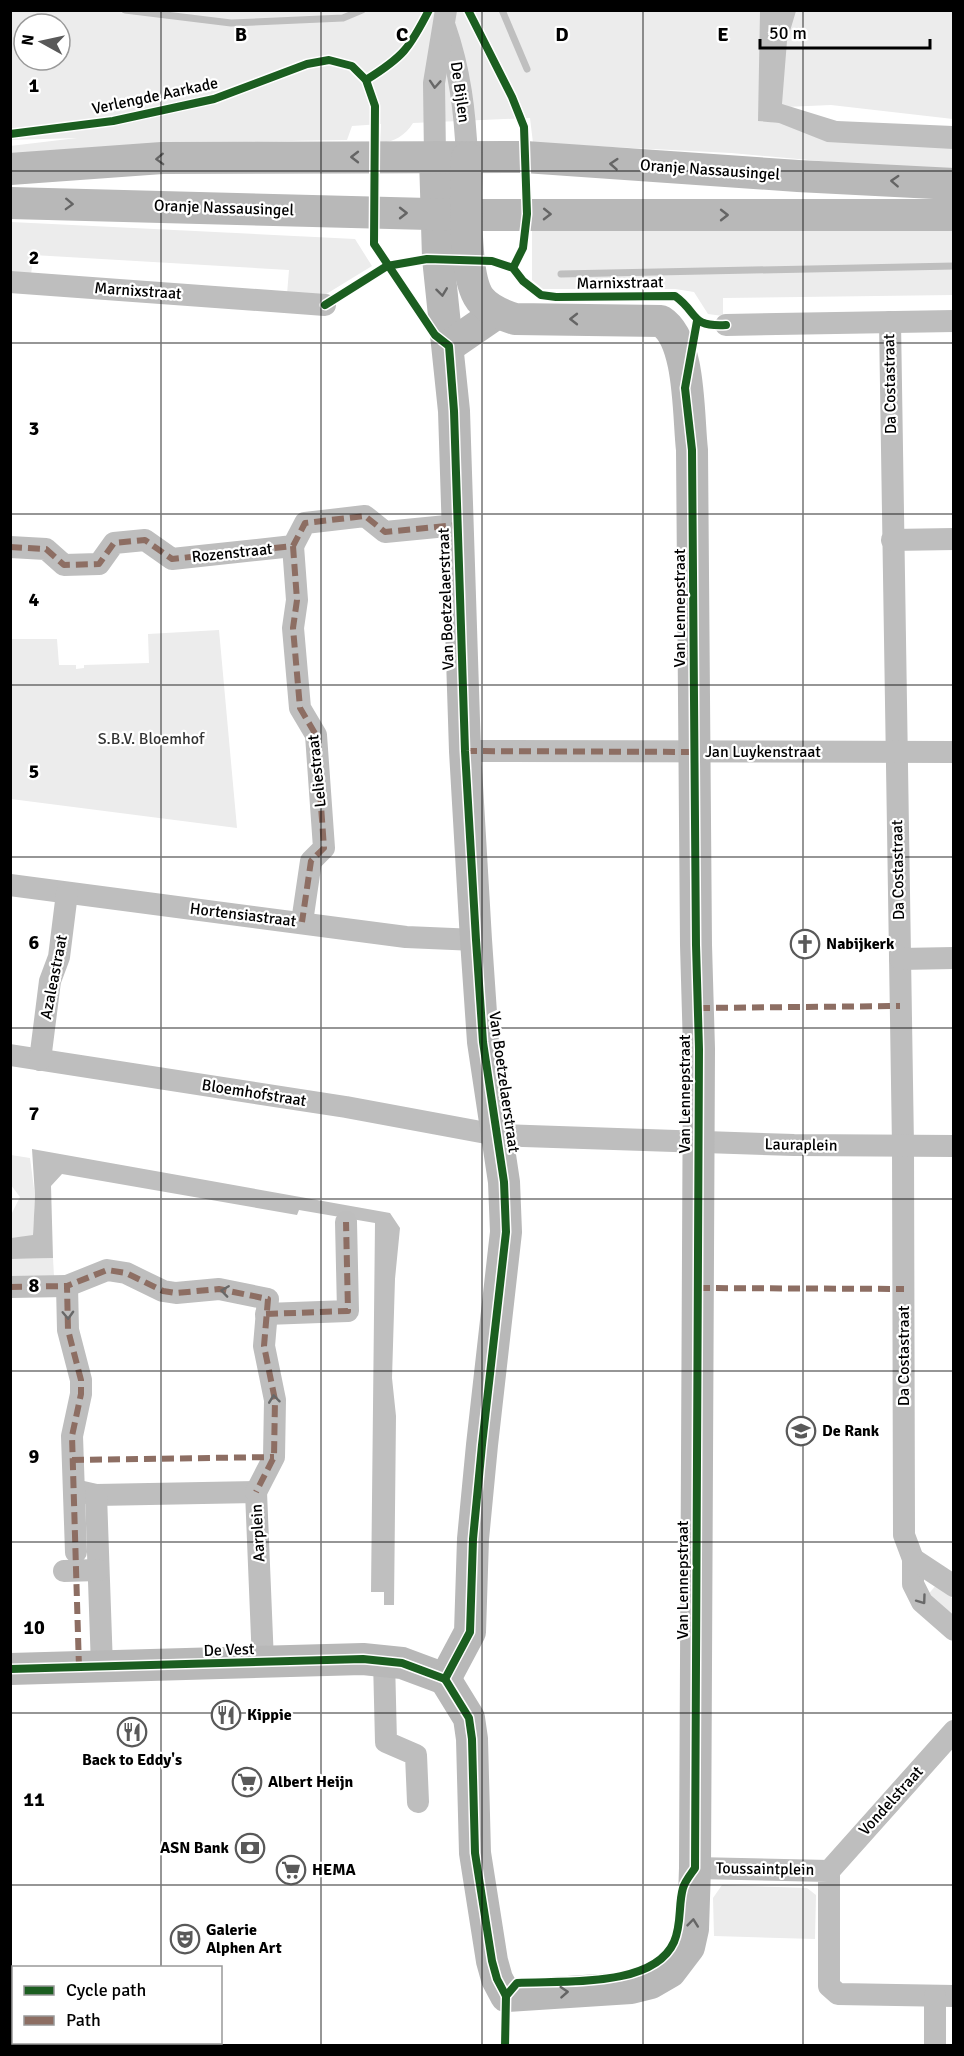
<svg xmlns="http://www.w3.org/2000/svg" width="964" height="2056" font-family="Signika,sans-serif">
<rect width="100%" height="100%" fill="#fff"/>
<g fill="#ececec" fill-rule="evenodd">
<path d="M11 11H953V119L831 105 759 108V121L953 140V173L731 153 533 143 530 118 413 123C406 135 394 142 380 143L381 124 352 126 347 140C235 142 123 144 11 157L10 146 77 138 11 140ZM24 24H60V60H24Z"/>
<polygon points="11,222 355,239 372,266 323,296 287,294 289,270 33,255 31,276 11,276"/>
<polygon points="532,226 953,228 953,295 723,298 723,316 708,314 694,292 675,289 543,289 532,280"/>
<polygon points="219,630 237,828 11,799 11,639 57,639 59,665 76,665 76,669 84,668 84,665 149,663 148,634"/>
<polygon points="11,1155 30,1158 35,1196 33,1236 11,1238 10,1217 20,1197 11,1185"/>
<polygon points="53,1258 54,1276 11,1278 10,1259"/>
<polygon points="937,1584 953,1599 953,1622 926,1597"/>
<polygon points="722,1885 807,1888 816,1895 815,1939 714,1936 713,1898"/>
</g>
<g fill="#bfbfbf">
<polygon points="760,11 796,11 787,41 782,104 837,121 953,126 953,149 827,142 779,123 758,121"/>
<polygon points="32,1149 390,1213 400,1228 395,1279 392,1378 396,1416 394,1605 384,1605 384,1592 371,1592 375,1223 299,1210 297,1215 62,1174 51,1186 53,1258 11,1259 11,1238 33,1235 35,1196"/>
</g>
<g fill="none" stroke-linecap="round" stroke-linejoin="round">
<g stroke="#bfbfbf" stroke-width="7">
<polyline points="125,10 231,23 343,18 362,10"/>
<polyline points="502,10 527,69"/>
<polyline points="561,274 954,266"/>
</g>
<g stroke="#bebebe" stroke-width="22">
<path d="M445 27C460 70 465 112 467 158"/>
<polyline points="435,157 434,83 446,10"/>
<polyline points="10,282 325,305"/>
<polyline points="890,322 903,1146 904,1535 913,1559 913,1584 922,1602 954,1630"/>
<polyline points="726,325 954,321"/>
<polyline points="892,540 954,539"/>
<polyline points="293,546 297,600 293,628 300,708 316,735 324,848 311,861 302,922"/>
<polyline points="10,547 46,549 64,565 99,564 114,543 145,540 172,559 293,546 305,523 365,516 385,532 457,525"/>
<polyline points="465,751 954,752"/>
<polyline points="10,885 406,937 476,940"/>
<polyline points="900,959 954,958"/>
<polyline points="10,1055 346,1107 497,1135 794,1145 954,1146"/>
<polyline points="40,1060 50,981 59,957 67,893"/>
<polyline points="10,1287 67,1286"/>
<polyline points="266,1314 348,1311 346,1222"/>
<polyline points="74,1490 96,1495 256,1492 263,1662"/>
<polyline points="96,1495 102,1667"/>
<polyline points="76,1552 72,1436 81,1394 81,1380 68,1330 67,1286 107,1270 126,1273 163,1291 176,1293 219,1289 268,1299 264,1346 275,1400 274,1457 256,1492"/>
<polyline points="913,1559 954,1586"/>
<polyline points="64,1571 98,1570"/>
<polyline points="384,1660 386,1742 416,1755 418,1802"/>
<polyline points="695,1868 829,1871 829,1986 838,1994 954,1996"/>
<polyline points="829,1871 954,1731"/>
<polyline points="935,1996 935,2046"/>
</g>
<g stroke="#b8b8b8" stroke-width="32">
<polyline points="435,157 438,258 454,411 465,751 476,940 483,1042 504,1182 506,1232 482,1445 473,1539 470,1632 445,1679"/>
<polyline points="10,169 162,158 525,157 798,176 954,184"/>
<polyline points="10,203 468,215 954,215"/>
<polyline points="449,346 497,313"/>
<polyline points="10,1669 363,1659 402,1663 445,1679"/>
<path d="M445 1679 469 1718 472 1739 475 1853 492 1961 497 1979 506 1996 631 1988 651 1983 670 1972 689 1947 693 1929 695 1868 699 1049 696 945 692 450C688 416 691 340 661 321L515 319C502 315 489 310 480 299 462 275 467 189 467 158"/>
</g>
<g stroke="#8d6e63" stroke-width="6" stroke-dasharray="12 6" stroke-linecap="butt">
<polyline points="293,546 297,600 293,628 300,708 316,735 324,848 311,861 302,922"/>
<polyline points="10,547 46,549 64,565 99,564 114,543 145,540 172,559 293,546 305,523 365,516 385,532 457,525"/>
<polyline points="465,751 695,752"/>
<polyline points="698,1008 900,1006"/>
<polyline points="10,1287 67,1286"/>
<polyline points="698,1288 904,1289"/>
<polyline points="266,1314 348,1311 346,1222"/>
<polyline points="72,1460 274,1457"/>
<polyline points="79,1668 72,1436 81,1394 81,1380 68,1330 67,1286 107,1270 126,1273 163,1291 176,1293 219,1289 268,1299 264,1346 275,1400 274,1457 256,1492"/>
<polyline points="10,2017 14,2017"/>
<polyline points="37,2042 37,2046"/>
</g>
<g stroke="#fff" stroke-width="11">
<g id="cycleway">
<polyline points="468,10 512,97 524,127 527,214 523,248 513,268"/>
<path d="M366 80C403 57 409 49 429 10"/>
<polyline points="10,134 113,121 214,99 307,64 329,60 352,66 366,80 375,106 374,244 435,335 449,346 454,411 465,751 476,940 483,1042 504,1182 506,1232 482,1445 473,1539 470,1632 445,1679"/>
<path d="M325 305 387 266 427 259 492 261 513 268 523 281 541 295 556 297 675 296C699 313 689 327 726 325"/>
<polyline points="10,1669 363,1659 402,1663 445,1679"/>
<polyline points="445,1679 469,1718 472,1739 475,1853 492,1961 497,1979 506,1996 505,2046"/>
<path d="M506 1996 517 1983C561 1980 653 1989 674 1942 682 1924 678 1905 683 1888 685 1881 691 1874 695 1868L699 1049 696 945 692 450 685 388 697 321"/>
</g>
</g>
<use href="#cycleway" stroke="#1b5e20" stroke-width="8"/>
</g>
<defs><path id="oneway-chevron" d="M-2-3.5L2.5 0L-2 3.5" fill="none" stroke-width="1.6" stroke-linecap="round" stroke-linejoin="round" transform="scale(1.5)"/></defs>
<g stroke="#686868">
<use href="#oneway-chevron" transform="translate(435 84) rotate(94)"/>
<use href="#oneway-chevron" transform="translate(225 1291) rotate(-172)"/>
<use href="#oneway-chevron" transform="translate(68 1315) rotate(88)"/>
<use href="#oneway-chevron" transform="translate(274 1399) rotate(-97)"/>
<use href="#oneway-chevron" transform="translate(922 1600) rotate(54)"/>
</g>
<g stroke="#656565">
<use href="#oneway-chevron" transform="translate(355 157) rotate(180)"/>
<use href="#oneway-chevron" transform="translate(160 159) rotate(178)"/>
<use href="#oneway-chevron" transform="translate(614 164) rotate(-176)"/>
<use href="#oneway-chevron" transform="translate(895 181) rotate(-177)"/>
<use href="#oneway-chevron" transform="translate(69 204) rotate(2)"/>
<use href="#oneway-chevron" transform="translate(403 213)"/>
<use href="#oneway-chevron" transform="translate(547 214) rotate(1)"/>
<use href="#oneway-chevron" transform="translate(724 215)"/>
<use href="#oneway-chevron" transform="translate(442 292) rotate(83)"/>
<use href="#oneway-chevron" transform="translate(574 319) rotate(180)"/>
<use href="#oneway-chevron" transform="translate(693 1923) rotate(-84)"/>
<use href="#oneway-chevron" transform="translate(564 1992) rotate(-4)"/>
</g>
<path fill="none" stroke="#000" stroke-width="1.5" stroke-opacity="0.55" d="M161 10V1968M321 10V2046M482 10V2046M643 10V2046M803 10V2046M10 171H954M10 343H954M10 514H954M10 685H954M10 857H954M10 1028H954M10 1199H954M10 1371H954M10 1542H954M10 1713H954M10 1885H954M161 2042V2046"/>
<defs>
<g id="church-ring" transform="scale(1.5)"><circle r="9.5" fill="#fff" stroke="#595959" stroke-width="1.5"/><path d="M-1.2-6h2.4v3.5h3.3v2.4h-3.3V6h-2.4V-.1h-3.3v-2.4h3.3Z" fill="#595959"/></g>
<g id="school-ring" transform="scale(1.5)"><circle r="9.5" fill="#fff" stroke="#595959" stroke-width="1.5"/><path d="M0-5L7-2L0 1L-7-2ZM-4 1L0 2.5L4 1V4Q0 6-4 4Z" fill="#595959"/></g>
<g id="restaurant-ring" transform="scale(1.5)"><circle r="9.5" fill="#fff" stroke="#595959" stroke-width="1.5"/><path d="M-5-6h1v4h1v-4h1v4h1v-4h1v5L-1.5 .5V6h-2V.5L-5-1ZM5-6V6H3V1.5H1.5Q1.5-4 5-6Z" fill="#595959"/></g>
<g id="supermarket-ring" transform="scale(1.5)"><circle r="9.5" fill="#fff" stroke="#595959" stroke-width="1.5"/><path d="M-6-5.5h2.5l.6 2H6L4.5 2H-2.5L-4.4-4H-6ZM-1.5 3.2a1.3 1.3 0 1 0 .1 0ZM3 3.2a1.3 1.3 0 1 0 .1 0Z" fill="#595959"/></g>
<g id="bank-ring" transform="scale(1.5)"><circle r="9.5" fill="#fff" stroke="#595959" stroke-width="1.5"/><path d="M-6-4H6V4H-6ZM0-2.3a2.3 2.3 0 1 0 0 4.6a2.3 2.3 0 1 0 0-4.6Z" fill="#595959"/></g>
<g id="theatre-ring" transform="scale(1.5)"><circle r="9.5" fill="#fff" stroke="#595959" stroke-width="1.5"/><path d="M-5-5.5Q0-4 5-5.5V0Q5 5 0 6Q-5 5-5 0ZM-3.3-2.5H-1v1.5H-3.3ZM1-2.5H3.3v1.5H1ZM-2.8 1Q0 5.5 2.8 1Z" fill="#595959"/></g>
</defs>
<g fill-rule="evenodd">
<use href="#church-ring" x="805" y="944"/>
<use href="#school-ring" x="801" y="1431"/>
<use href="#restaurant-ring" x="226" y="1715"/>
<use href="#restaurant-ring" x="132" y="1732"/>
<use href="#supermarket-ring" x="247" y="1782"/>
<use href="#bank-ring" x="250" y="1848"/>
<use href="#supermarket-ring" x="291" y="1870"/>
<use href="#theatre-ring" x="185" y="1939"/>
</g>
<g text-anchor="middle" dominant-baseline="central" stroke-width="4.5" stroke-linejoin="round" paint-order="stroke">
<g font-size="16" fill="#000" stroke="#fff">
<text transform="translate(460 92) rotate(82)">De Bijlen</text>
<text transform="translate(155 96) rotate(-12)">Verlengde Aarkade</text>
<text transform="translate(710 170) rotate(4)">Oranje Nassausingel</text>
<text transform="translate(224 208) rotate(2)">Oranje Nassausingel</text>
<text transform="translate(620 283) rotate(-1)">Marnixstraat</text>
<text transform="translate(138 291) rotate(4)">Marnixstraat</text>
<text transform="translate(890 384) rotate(-91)">Da Costastraat</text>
<text transform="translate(232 553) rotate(-6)">Rozenstraat</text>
<text transform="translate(446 599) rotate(-92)">Van Boetzelaerstraat</text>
<text transform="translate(680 608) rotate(-90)">Van Lennepstraat</text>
<text x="763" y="752">Jan Luykenstraat</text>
<text transform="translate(317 771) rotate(-96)">Leliestraat</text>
<text transform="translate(898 870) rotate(-91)">Da Costastraat</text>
<text transform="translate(243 915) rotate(7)">Hortensiastraat</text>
<text transform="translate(54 977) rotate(-79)">Azaleastraat</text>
<text transform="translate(504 1082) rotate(82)">Van Boetzelaerstraat</text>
<text transform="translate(254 1093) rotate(9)">Bloemhofstraat</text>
<text transform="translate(685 1094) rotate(-90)">Van Lennepstraat</text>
<text transform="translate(801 1145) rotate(1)">Lauraplein</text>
<text transform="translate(904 1356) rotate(-90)">Da Costastraat</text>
<text transform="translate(258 1533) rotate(-93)">Aarplein</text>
<text transform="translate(683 1580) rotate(-90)">Van Lennepstraat</text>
<text transform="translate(229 1650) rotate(-2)">De Vest</text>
<text transform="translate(891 1801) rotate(-48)">Vondelstraat</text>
<text transform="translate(765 1869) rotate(1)">Toussaintplein</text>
</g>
<g font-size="16" fill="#333" stroke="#fff">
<text x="151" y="739">S.B.V. Bloemhof</text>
</g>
<g font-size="16" font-weight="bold" fill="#000" stroke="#fff" text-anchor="start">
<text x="826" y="944">Nabijkerk</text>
<text x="822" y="1431">De Rank</text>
<text x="247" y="1715">Kippie</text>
<text x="132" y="1760" text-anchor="middle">Back to Eddy's</text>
<text x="268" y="1782">Albert Heijn</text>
<text x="229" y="1848" text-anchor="end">ASN Bank</text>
<text x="312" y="1870">HEMA</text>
<text x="206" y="1930">Galerie<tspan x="206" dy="18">Alphen Art</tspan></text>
</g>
</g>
<g font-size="20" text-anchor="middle" font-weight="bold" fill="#000" stroke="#fff" stroke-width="4.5" stroke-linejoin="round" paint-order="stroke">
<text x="241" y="41">B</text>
<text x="402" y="41">C</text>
<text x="562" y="41">D</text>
<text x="723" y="41">E</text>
<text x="34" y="92">1</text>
<text x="34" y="264">2</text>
<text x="34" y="435">3</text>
<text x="34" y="606">4</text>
<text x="34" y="778">5</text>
<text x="34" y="949">6</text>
<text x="34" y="1120">7</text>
<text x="34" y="1292">8</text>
<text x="34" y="1463">9</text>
<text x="34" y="1634">10</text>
<text x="34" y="1806">11</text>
</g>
<rect width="964" height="2056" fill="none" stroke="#000000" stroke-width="24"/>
<rect x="12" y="1966" width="210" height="78" fill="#ffffff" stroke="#999999" stroke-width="1.5"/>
<rect x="24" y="1986" width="30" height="9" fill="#1b5e20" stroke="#999999" stroke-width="1.5"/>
<text x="66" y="1996" font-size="18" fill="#000000">Cycle path</text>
<rect x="24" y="2016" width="30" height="9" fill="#8d6e63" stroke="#999999" stroke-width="1.5"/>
<text x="66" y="2026" font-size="18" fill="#000000">Path</text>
<g transform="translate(42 42) rotate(278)"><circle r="28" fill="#ffffff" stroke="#999999" stroke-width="1.5"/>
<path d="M0-4.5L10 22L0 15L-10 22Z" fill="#595959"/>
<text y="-9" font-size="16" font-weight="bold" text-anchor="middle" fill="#000000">N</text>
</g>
<path d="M760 39v9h170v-9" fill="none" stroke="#000000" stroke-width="3"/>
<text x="769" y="39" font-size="18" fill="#000000" stroke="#ffffff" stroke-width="4.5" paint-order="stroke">50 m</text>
</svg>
